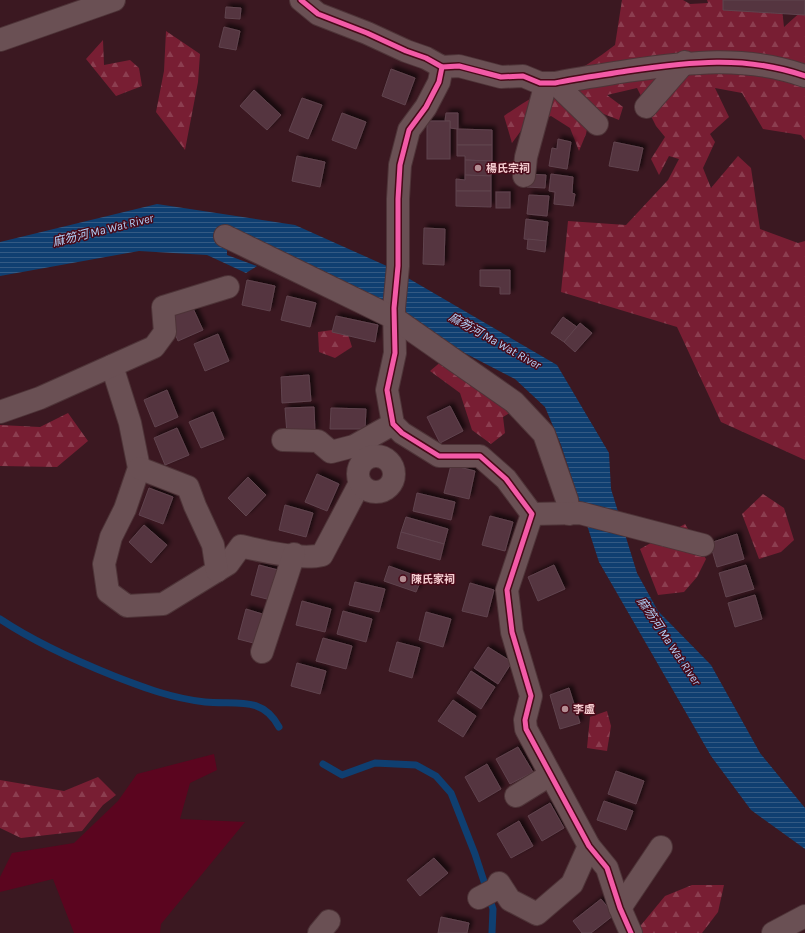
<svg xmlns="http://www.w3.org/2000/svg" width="805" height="933" font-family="Karla,'Noto Sans TC',sans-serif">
<defs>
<pattern id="forest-firs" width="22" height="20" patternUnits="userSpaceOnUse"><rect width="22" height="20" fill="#781e33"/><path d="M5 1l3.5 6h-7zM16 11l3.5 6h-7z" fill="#8c3e50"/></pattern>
<pattern id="water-rules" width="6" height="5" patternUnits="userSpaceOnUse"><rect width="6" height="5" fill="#0f3f71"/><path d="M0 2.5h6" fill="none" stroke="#335a84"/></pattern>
<filter id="shadow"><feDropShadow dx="3.5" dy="-3.5" stdDeviation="2" flood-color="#0009"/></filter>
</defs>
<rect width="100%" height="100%" fill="#3b1821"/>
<polygon fill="#5b051f" points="214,754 217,770 190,783 180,819 245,822 161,924 160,933 74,933 53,879 0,892 0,877 12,853 74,843 118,801 137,774"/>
<g fill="url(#forest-firs)">
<path d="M622 0H683L690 4 708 3 707 0H781L784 27 805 8V140L801 135 763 129 742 93 715 88 729 117 710 134 715 142 703 168 711 188 738 156 751 168 760 229 798 243 805 241V460L721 422 677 327 561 292 568 221 626 225 668 180 679 159 669 156 659 175 651 159 665 137 656 126 637 88 607 95 623 107 619 120 591 109 586 134 579 151 570 128 551 116 523 128 512 143 504 116C541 90 579 73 615 45Z"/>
<polygon points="166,31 200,54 198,82 185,150 156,112 164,71"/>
<polygon points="103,40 104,65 130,60 139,68 142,86 116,96 86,59"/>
<polygon points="346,328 352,347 335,358 319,352 318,332"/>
<polygon points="456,349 473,386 497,376 517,391 524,404 503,417 505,433 491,444 472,430 460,393 430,371"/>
<polygon points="68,413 88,441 57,467 0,466 0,425 40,427"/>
<polygon points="763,494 784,508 794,540 781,552 759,559 742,514"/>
<polygon points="685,524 706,559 697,577 684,592 658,595 640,549"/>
<polygon points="607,711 611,726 607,751 587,748 590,717"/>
<polygon points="98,777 116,795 103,805 82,831 21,838 0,828 0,780 64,791"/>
<polygon points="692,885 724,885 718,912 702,933 639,933 637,930 665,896"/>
</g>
<polygon fill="url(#water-rules)" points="157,204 295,225 389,267 557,365 609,453 611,489 637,573 658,611 711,665 760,753 805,808 805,849 751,810 711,756 599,562 561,445 545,407 515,379 227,230 227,255 257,266 246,273 207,255 139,251 0,276 0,242"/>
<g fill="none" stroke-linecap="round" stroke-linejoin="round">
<g stroke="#0f3f71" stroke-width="7">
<path d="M0 619C36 643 74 660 114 676 145 688 171 698 205 702 235 705 262 695 279 727"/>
<polyline points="323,764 342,775 375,763 416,765 436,776 451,793 475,854 493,909 492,933"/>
</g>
</g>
<g fill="#553440" stroke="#60444e" filter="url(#shadow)">
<polygon points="723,0 805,0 805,15 723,10"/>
<polygon points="226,7 241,8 240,19 225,18"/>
<polygon points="224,27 240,31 236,50 219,47"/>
<polygon points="391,69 415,78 405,105 382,96"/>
<polygon points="254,90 281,115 267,130 240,106"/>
<polygon points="302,98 322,105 308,139 289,131"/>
<polygon points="342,113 366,122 356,149 332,140"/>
<polygon points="446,113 458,113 458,129 450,128 450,121 445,121"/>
<rect x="427" y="121" width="23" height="38"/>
<polygon points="457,129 492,130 492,145 457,145"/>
<polygon points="558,139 571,142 567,169 549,166 552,148 557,149"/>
<polygon points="614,142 643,148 638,171 609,166"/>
<polygon points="457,145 492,145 492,161 465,160 465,156 457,156"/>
<polygon points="297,156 325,162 320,187 292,181"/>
<polygon points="465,160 492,161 491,176 465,175"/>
<polygon points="527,174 546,175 545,188 527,187"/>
<polygon points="551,174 573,177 572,193 575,194 573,206 554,204 555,192 549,191"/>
<polygon points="465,175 491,176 491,191 456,191 456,179 465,180"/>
<polygon points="456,191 491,191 491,207 456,206"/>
<rect x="496" y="192" width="14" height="16"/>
<polygon points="529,195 549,196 547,216 527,214"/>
<polygon points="526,219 548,222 546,241 524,239"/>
<polygon points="424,228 445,229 444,265 423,264"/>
<polygon points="528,239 546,241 545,252 527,249"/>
<polygon points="480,270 510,270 510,294 500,294 500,287 480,286"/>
<polygon points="247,280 275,286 270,311 242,305"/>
<polygon points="287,296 316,303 310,327 281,320"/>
<polygon points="191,304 203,330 178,341 167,314"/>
<polygon points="336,316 378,325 375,342 332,332"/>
<polygon points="563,317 577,327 564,342 551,333"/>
<polygon points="580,323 592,333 575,352 564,342"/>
<polygon points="218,334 229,361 205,371 194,344"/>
<polygon points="309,375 311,401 282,403 281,377"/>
<polygon points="167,390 178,417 155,427 144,400"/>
<polygon points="450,406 463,431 440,443 427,417"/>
<polygon points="314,407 315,432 287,434 285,408"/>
<polygon points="331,408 366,409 365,429 330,429"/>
<polygon points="213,412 224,439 201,448 189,422"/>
<polygon points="177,428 189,455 165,465 154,438"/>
<polygon points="451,465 475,471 469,499 444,493"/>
<polygon points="317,474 339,484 327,511 305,502"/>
<polygon points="248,477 266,495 246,516 228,498"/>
<polygon points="149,488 173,497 163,524 139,515"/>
<polygon points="417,493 455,502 451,520 413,511"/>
<polygon points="285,505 313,513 306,537 279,530"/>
<polygon points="490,516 513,522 505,551 482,545"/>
<polygon points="406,517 448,529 444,544 401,532"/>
<polygon points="144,525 167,545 151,563 129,542"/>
<polygon points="401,532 444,544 440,560 397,548"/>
<polygon points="737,534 744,559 717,567 710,543"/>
<polygon points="259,565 282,571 275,601 251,595"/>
<polygon points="554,565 565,589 538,601 528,577"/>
<polygon points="746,565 754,589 726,597 719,573"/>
<polygon points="389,566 422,578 416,592 384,581"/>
<polygon points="355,582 385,589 379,612 349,605"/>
<polygon points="470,583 494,590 487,617 462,611"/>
<polygon points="755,595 762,619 735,627 728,603"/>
<polygon points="302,601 331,609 325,632 296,625"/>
<polygon points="246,609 269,616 261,645 238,639"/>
<polygon points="343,611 372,619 366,642 337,634"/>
<polygon points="426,612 451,619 443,647 419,640"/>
<polygon points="323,638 352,646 346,669 316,661"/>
<polygon points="397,642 420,648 412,678 389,671"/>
<polygon points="488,647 512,662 498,684 474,668"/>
<polygon points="297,663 326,671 320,694 291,686"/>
<polygon points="471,671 495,687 481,709 457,693"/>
<polygon points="569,688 580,723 560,729 550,695"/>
<polygon points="453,700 476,716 463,737 438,721"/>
<polygon points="518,747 533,772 510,784 496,759"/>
<polygon points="487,764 501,789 479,802 465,777"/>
<polygon points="616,771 644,781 636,804 608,794"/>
<polygon points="604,801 633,811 626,830 597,820"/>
<polygon points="550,803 564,828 542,841 528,816"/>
<polygon points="519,821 533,846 511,858 497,834"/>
<polygon points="434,858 448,873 420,896 407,880"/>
<polygon points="601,899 614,915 591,933 582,933 573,921"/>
<polygon points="441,917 469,923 467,933 438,933"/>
</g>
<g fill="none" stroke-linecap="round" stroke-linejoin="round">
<g stroke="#4e3438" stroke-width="24">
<g id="minor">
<path d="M301 0 318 14 367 33 406 51 426 58 442 67 459 66 501 77 523 76 540 83H555C579 78 603 75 627 71 689 62 745 55 805 76"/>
<polyline points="0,40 114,0"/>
<polyline points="442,67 439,82 426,107 409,130 400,165 398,199 398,266 394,308 395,353 387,390 393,424 402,433 439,456 480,456 506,479 532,514"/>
<polyline points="555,83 597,124"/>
<polyline points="646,107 685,62"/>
<polyline points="524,176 526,157 546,83"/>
<polyline points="225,236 394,318 514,402 544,434 567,500 569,514"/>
<path d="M112 366 130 423 139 468 125 509 111 537 104 564 108 592 127 606 163 604 228 564 241 546C261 551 302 560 322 555L360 483"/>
<polyline points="0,412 40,398 154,347 165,332 163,307 228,287"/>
<polyline points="283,440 318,441 331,452 354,446 393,424"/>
<circle cx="376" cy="474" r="18"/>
<polyline points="139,468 188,487 195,506 213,545 217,571"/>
<polyline points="532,514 507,590 512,632 531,696 525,720 526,729 589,846 607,868 620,908 631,933"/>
<polyline points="532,514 580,513 703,545"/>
<polyline points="262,652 294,554"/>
<polyline points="516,796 550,775"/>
<polyline points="479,898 496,889 499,883 510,900 537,914 572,884 589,846"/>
<polyline points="620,908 661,847"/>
<polyline points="319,933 329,921"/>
<polyline points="773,933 805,916"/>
</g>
</g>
<use href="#minor" stroke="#6a5054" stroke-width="22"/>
<g stroke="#490a19" stroke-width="8">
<g id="cycleway">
<path d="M301 0 318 14 367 33 406 51 426 58 442 67 459 66 501 77 523 76 540 83H555C579 78 603 75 627 71 689 62 745 55 805 76"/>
<polyline points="442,67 439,82 426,107 409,130 400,165 398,199 398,266 394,308 395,353 387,390 393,424 402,433 439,456 480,456 506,479 532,514 507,590 512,632 531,696 525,720 526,729 589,846 607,868 620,908 631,933"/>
</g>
</g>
<use href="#cycleway" stroke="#f35aa7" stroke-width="5"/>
</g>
<g fill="#b48e93" stroke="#490a19" stroke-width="1.5">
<circle cx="478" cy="168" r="4"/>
<circle cx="403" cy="579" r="4"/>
<circle cx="565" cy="709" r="4"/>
</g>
<g text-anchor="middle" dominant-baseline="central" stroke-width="3" stroke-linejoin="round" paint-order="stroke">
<g font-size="11" font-weight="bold" fill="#f5cdd0" stroke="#490a19" text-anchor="start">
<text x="486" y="168">楊氏宗祠</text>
<text x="411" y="579">陳氏家祠</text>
<text x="573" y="709">李盧</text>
</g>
<g font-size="12" font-style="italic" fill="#b1d2f9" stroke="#490a19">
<text transform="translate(103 230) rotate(-14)">麻笏河 Ma Wat River</text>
<text transform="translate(495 341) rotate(29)">麻笏河 Ma Wat River</text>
<text transform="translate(669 641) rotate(56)">麻笏河 Ma Wat River</text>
</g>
</g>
</svg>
